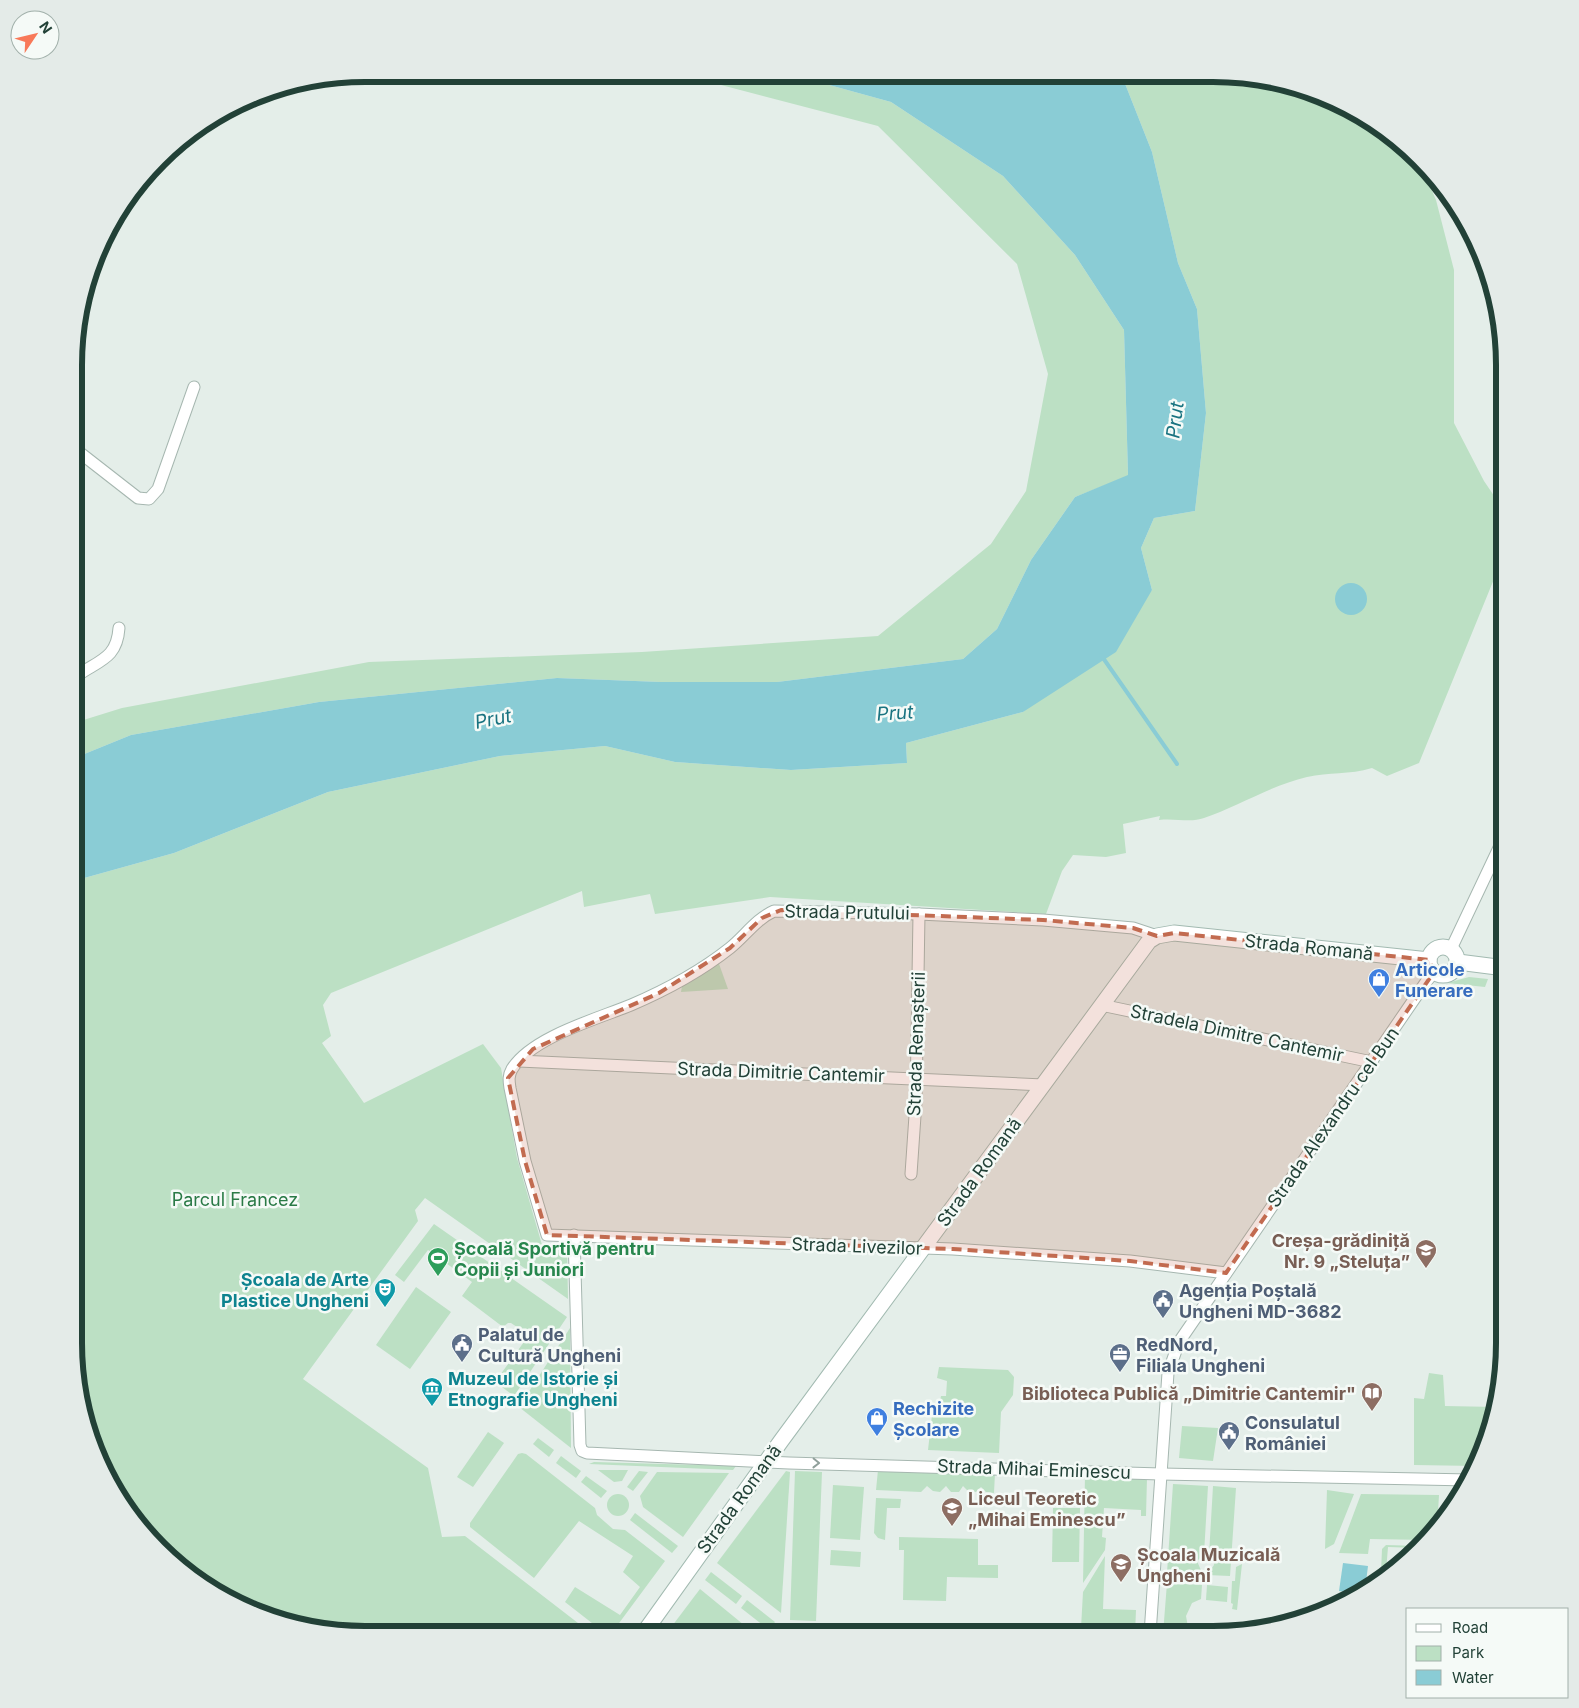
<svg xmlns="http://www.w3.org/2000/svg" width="1579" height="1708" font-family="Inter,sans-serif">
<rect width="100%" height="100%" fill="#e4eee9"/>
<g fill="#bce0c4">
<polygon points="683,75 793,75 891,102 1003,176 1075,255 1124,330 1128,476 1075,497 1031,560 997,629 963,659 777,682 661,682 557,678 319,702 131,735 77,757 77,722 122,708 369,662 642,652 878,636 991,544 1026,491 1048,374 1017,264 878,126"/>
<path d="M1122 76H1251L1360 113 1418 158 1436 200 1454 270V423L1484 481 1505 512V552L1419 763 1387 776 1372 768C1349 775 1329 772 1307 777 1272 785 1237 807 1204 818 1191 823 1175 818 1159 820L1160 816 1123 824 1126 853 1106 857 1073 855 1062 871 1046 914 770 897 655 914 650 894 584 907 582 891 331 993 323 1005 331 1036 322 1043 364 1103 483 1044 501 1068 517 1158 542 1245H567L568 1299 425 1198 415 1210 418 1221 303 1379 428 1468 442 1537 465 1536 578 1623V1634H347L290 1624 220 1595 173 1562 123 1505 89 1436 74 1361 77 880 174 853 328 792 500 756 605 746 675 762 791 770 907 763 906 743 1023 712 1152 590 1141 548 1154 518 1195 511 1206 413 1197 309 1178 263 1152 152Z"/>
<polygon points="718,961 728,989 681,992 682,986"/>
<polygon points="1469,977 1488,979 1485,987 1447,983"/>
<polygon points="434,1224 567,1317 514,1396 495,1382 529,1335 511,1323 508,1323 503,1327 462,1296 472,1282 428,1250 404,1282 395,1275"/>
<polygon points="416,1287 451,1312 410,1369 376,1345"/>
<polygon points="570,1328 571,1448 519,1407"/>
<polygon points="939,1367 1008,1370 1014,1377 1013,1395 1001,1412 999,1453 928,1450 933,1406 939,1406 941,1396 946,1396 947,1381 937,1378"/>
<polygon points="1429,1373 1443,1375 1445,1406 1497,1407 1495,1418 1476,1466 1414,1465 1414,1398 1424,1399"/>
<polygon points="1182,1426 1218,1428 1213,1461 1179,1458"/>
<polygon points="488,1432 504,1443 473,1487 457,1477"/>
<polygon points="538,1438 554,1450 549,1457 533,1444"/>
<polygon points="522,1453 526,1454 595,1508 597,1515 613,1529 625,1530 665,1561 611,1634 606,1634 565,1602 575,1587 620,1615 640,1587 623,1572 633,1556 579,1521 534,1578 470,1527 470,1523 518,1454"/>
<polygon points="561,1456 581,1471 576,1478 556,1463"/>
<polygon points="594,1462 736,1466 733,1470 589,1464"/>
<polygon points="598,1470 628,1470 622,1481 614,1482"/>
<polygon points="878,1470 995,1473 994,1493 986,1492 981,1487 976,1492 968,1491 963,1486 959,1492 951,1492 946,1486 940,1492 933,1491 927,1486 921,1492 876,1490"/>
<polygon points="639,1471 648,1472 633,1491 627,1487"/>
<polygon points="786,1471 790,1472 781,1613 717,1563"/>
<polygon points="795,1471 822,1472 816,1621 790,1620"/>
<polygon points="657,1472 729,1473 683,1537 643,1507 640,1496"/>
<polygon points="1085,1475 1147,1478 1146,1516 1141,1516 1141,1510 1104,1508 1102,1537 1106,1538 1105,1550 1083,1583"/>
<polygon points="586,1476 607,1491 601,1498 581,1482"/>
<polygon points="1173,1484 1208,1486 1204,1554 1197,1561 1203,1575 1167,1573"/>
<polygon points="833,1485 864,1487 860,1540 830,1538"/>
<polygon points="1213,1486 1236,1488 1230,1576 1207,1575 1214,1565 1213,1559 1209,1555"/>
<polygon points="1327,1490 1354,1494 1334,1544 1325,1549"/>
<circle cx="618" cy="1505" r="11"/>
<polygon points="1361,1494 1439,1495 1437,1529 1427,1540 1370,1539 1368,1554 1339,1553"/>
<polygon points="876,1498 901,1499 900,1508 887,1508 885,1540 878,1538 874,1533"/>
<polygon points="1053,1508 1080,1508 1079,1562 1052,1562"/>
<polygon points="635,1513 678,1546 672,1553 630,1520"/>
<polygon points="899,1537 978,1539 978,1565 998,1565 998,1578 947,1577 946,1601 903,1600 904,1550 899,1550"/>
<polygon points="1386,1545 1420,1546 1418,1548 1388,1547 1386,1572 1381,1572 1382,1549"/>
<polygon points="831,1550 861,1552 860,1567 830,1565"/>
<polygon points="1105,1556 1103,1609 1136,1610 1135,1634 1038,1634 1036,1627 1081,1628 1083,1592"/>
<polygon points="1242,1564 1237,1610 1232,1609 1233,1604 1231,1603 1232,1581 1235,1581 1236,1567"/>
<polygon points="711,1572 742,1596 736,1604 705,1580"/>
<polygon points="1167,1583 1202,1585 1201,1599 1192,1603 1186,1616 1188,1627 1196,1634 1163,1634"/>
<polygon points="1207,1585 1228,1587 1227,1602 1206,1600"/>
<polygon points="700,1589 755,1634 666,1634"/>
<polygon points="747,1600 775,1622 769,1630 741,1608"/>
<polygon points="803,1628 865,1630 864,1634 809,1634"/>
<polygon points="871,1630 980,1634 871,1634"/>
</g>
<g fill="#8accd5">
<polygon points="793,75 1122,76 1152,152 1178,263 1197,309 1206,413 1195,511 1154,518 1141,548 1152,590 1116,652 1023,712 906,743 907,763 791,770 675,762 605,746 500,756 328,792 174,853 77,880 77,757 131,735 319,702 557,678 661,682 777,682 963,659 997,629 1031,560 1075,497 1128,475 1124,330 1075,255 1003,176 891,102"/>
<circle cx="1351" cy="599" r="16"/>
<polygon points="1343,1563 1368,1566 1365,1590 1358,1594 1339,1591"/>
</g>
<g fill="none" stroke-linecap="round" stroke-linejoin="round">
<polyline stroke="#8accd5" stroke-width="4" points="1101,655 1177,764"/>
<g stroke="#a6b7b0" stroke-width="13">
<g id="minor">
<polyline points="79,452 138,498 149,499 158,489 194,387"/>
<path d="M78 675C100 660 117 658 119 628"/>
<path d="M1157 936 1133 928 1043 920 919 914 774 911C756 919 745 936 730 948 701 971 666 990 631 1005 597 1019 532 1037 512 1069 508 1076 509 1081 510 1088L525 1161 547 1235 953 1249 1130 1261 1226 1273"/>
<polyline points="1451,949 1505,835"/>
<polyline points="1101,1005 1372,1062"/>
<polyline points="519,1061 1043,1085"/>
<polyline points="911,1174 916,1101 919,914"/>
<polyline points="574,1235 580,1445 582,1451 587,1453 789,1463 1161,1474 1470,1480"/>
<polyline points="1150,1634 1168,1373 1179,1342 1426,982 1434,972"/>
</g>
</g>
<g stroke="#a2bab1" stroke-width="17">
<g id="secondary">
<circle cx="1443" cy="961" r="14"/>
<polyline points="1458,962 1505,968"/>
<polyline points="643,1634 781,1441 1149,941 1157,936 1174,933 1429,960"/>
</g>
</g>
<use href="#minor" stroke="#fff" stroke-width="11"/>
<use href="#secondary" stroke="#fff" stroke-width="15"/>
</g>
<defs><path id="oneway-chevron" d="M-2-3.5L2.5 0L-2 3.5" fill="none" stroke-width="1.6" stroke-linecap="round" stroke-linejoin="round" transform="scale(1.25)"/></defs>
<use stroke="#90a09b" href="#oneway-chevron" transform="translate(816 1463) rotate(1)"/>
<path fill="#c26b50" fill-opacity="0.2" stroke="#c26b50" stroke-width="4" stroke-dasharray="10 6" stroke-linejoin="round" d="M781 910 1043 920 1133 928 1157 936 1174 933 1429 960 1434 972 1226 1273 1130 1261 953 1249 547 1235 525 1161 508 1078 533 1049 659 993 730 948 762 918Z"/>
<defs>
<g id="shop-pin" transform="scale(1.125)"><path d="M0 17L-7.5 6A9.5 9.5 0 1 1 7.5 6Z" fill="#3f7fe0" stroke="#f5faf7"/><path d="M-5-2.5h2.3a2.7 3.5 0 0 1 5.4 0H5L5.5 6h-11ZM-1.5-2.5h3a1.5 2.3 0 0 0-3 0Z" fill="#fff"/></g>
<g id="school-pin" transform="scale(1.125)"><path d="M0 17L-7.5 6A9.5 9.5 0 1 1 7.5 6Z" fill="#8d6e63" stroke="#f5faf7"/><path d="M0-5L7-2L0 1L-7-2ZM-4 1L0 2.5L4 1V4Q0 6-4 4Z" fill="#fff"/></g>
<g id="stadium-pin" transform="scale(1.125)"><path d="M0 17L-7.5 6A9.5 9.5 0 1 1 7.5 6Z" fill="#2e9e5b" stroke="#f5faf7"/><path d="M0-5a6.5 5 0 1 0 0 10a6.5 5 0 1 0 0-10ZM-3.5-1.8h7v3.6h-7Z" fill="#fff"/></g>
<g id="theatre-pin" transform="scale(1.125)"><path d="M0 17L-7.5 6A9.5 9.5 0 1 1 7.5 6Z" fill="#0f9aa8" stroke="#f5faf7"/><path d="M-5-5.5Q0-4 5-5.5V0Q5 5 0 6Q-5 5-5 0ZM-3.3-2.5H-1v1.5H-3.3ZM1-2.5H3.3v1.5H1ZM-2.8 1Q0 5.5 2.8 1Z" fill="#fff"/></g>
<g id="civic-pin" transform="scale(1.125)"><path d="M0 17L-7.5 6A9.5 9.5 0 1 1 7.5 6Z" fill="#5c6f8a" stroke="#f5faf7"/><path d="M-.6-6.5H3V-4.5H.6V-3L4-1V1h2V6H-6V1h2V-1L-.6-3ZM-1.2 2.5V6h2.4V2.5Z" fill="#fff"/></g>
<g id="office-pin" transform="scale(1.125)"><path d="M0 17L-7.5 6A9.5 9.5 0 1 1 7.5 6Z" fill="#5c6f8a" stroke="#f5faf7"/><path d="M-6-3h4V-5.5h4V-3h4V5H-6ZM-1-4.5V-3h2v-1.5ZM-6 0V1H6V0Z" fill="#fff"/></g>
<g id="museum-pin" transform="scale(1.125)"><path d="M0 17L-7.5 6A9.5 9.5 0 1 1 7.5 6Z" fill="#0f9aa8" stroke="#f5faf7"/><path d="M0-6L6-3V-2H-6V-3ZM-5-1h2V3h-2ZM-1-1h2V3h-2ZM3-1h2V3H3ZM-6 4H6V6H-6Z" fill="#fff"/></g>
<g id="library-pin" transform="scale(1.125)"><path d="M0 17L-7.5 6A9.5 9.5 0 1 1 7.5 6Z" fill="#8d6e63" stroke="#f5faf7"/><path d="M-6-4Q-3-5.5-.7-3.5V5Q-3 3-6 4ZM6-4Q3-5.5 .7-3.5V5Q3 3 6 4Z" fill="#fff"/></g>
</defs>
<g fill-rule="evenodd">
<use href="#shop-pin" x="1379" y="979"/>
<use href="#school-pin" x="1426" y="1250"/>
<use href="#stadium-pin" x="438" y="1258"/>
<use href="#theatre-pin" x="385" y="1289"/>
<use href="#civic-pin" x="1163" y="1300"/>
<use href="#civic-pin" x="462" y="1344"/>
<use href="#office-pin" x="1120" y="1354"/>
<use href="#museum-pin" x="432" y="1388"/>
<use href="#library-pin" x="1372" y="1393"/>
<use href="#shop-pin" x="877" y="1418"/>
<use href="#civic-pin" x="1229" y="1432"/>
<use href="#school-pin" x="952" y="1508"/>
<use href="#school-pin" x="1121" y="1564"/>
</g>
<g text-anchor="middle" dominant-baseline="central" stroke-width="5" stroke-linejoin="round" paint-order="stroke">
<g font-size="18" fill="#224137" stroke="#f5faf7">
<text transform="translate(847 912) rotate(1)">Strada Prutului</text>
<text transform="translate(1309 947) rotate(6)">Strada Romană</text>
<text transform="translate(1237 1033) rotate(12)">Stradela Dimitre Cantemir</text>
<text transform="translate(916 1044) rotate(-88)">Strada Renașterii</text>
<text transform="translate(781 1072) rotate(2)">Strada Dimitrie Cantemir</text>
<text transform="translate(1333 1117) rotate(-55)">Strada Alexandru cel Bun</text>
<text transform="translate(979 1172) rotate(-54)">Strada Romană</text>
<text transform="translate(857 1246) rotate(2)">Strada Livezilor</text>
<text transform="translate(1034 1469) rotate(2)">Strada Mihai Eminescu</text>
<text transform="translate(739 1499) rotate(-54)">Strada Romană</text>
</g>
<g font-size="18" font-weight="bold" fill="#366cbe" stroke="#f5faf7" text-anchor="start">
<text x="1395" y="969">Articole<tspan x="1395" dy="21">Funerare</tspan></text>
<text x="893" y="1408">Rechizite<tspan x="893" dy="21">Școlare</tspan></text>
</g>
<g font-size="18" fill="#2a7a46" stroke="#f5faf7">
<text x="235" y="1199">Parcul Francez</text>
</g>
<g font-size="18" font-weight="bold" fill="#785e54" stroke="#f5faf7" text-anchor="end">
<text x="1410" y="1240">Creșa-grădiniță<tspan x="1410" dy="21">Nr. 9 „Steluța”</tspan></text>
<text x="1356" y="1393">Biblioteca Publică „Dimitrie Cantemir"</text>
<text x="968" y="1498" text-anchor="start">Liceul Teoretic<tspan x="968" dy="21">„Mihai Eminescu”</tspan></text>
<text x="1137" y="1554" text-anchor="start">Școala Muzicală<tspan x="1137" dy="21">Ungheni</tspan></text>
</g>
<g font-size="18" font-weight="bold" fill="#27864d" stroke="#f5faf7" text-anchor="start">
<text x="454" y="1248">Școală Sportivă pentru<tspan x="454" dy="21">Copii și Juniori</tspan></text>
</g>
<g font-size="18" font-weight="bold" fill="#0d838f" stroke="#f5faf7" text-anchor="end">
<text x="369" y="1279">Școala de Arte<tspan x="369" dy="21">Plastice Ungheni</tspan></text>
<text x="448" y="1378" text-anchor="start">Muzeul de Istorie și<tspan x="448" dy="21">Etnografie Ungheni</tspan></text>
</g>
<g font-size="18" font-weight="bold" fill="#4e5e75" stroke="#f5faf7" text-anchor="start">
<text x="1179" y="1290">Agenția Poștală<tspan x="1179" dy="21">Ungheni MD-3682</tspan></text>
<text x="478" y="1334">Palatul de<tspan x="478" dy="21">Cultură Ungheni</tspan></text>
<text x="1136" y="1344">RedNord,<tspan x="1136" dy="21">Filiala Ungheni</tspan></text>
<text x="1245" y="1422">Consulatul<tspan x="1245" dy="21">României</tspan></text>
</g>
<g font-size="19" font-style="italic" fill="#197380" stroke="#f5faf7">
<text transform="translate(1175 420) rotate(-83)">Prut</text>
<text transform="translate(895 713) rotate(-4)">Prut</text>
<text transform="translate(493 719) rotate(-11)">Prut</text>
</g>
</g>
<path d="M0 0H1579V1708H0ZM365 82H1213A283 283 0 0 1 1496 365V1343A283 283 0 0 1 1213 1626H365A283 283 0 0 1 82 1343V365A283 283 0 0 1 365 82Z" fill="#e4ebe8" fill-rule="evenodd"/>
<path fill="none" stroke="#224137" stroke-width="6" d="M365 82H1213A283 283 0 0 1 1496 365V1343A283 283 0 0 1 1213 1626H365A283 283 0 0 1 82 1343V365A283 283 0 0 1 365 82Z"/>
<rect x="1406" y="1608" width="162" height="90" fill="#f5faf7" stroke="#a1b0aa"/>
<rect x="1416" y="1624" width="25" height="8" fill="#ffffff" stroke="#a1b0aa"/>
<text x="1452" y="1633" font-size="15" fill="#224137">Road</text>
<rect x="1416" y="1646" width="25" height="15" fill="#bce0c4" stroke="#a1b0aa"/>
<text x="1452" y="1658" font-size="15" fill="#224137">Park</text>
<rect x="1416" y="1670" width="25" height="15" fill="#8accd5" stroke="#a1b0aa"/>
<text x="1452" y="1683" font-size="15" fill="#224137">Water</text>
<g transform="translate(35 35) rotate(55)"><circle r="24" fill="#f5faf7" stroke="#a1b0aa"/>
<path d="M0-4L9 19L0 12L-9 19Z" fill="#f87959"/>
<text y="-8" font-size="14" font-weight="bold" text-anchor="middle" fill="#224137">N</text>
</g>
</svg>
